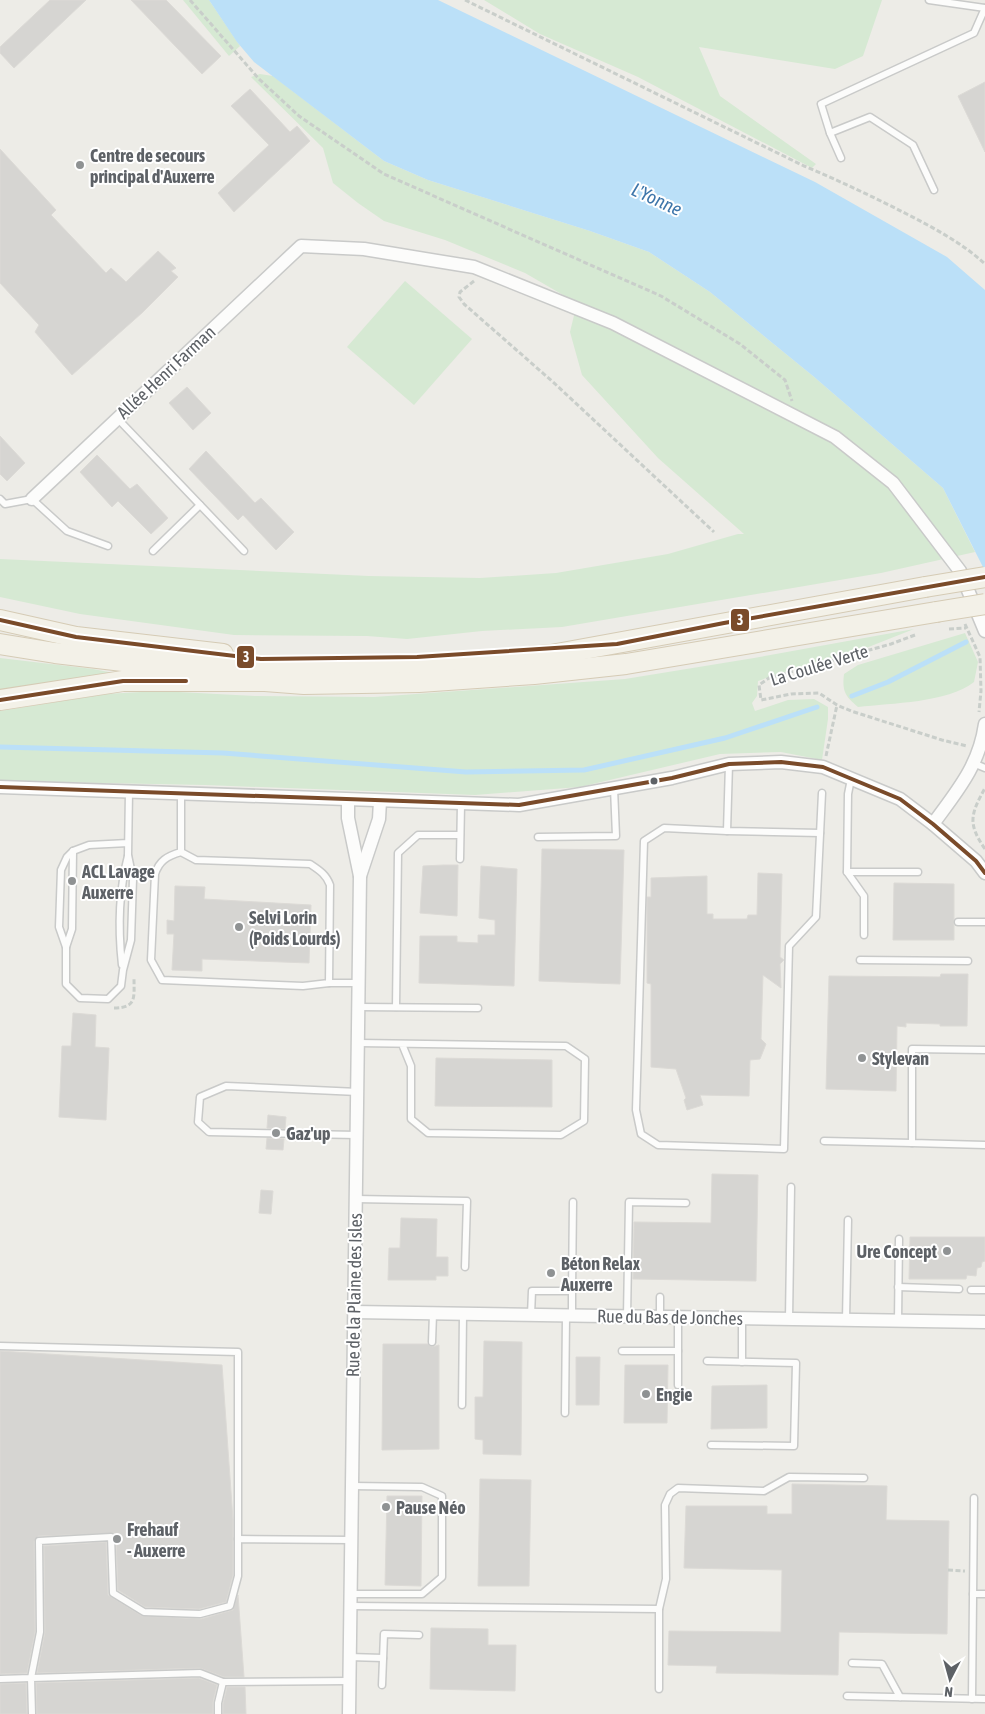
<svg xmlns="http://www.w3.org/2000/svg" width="985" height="1714" font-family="'Asap Condensed',sans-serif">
<rect width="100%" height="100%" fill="#edece7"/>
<g fill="#d6e9d3">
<polygon points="183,0 209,0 240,46 229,56"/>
<polygon points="484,0 882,0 863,56 835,69 699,47 720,96 816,164 812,168 638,77 540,34"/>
<polygon points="260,74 273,76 384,161 428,180 590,231 649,252 710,292 813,376 943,488 975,552 881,573 562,627 482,631 407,639 367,636 234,635 80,614 0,597 0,559 369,576 480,578 556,573 668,554 738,534 744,534 658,458 582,375 570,332 577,303 525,273 445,240 384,221 358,203 333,183 323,148 251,77"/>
<polygon points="405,281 472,339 414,405 347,347"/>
<polygon points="914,629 861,650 778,674 758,681 757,696 752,703 755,711 788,700 814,699 828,707 828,719 822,760 781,752 720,754 580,787 475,795 205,785 0,781 0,711 105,694 159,691 255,696 374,697 625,679 754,658"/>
<path d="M965 633 978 662 974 682C947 703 892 703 858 707 845 696 842 691 844 674L858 665Z"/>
<polygon points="0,658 93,669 119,674 0,694"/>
</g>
<polygon fill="#bbe0f8" points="209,0 438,0 815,182 947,257 985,290 985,571 943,488 813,376 710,292 649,252 590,231 428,180 384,161 254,62 237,42"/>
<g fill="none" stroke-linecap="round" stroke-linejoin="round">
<g stroke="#bbe0f8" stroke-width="5">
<polyline points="852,696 888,682 966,642"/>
<polyline points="0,747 223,753 466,772 584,770 725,738 817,707"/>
</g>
</g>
<g fill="#d6d5d2" stroke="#dcdad6">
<polygon points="50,0 86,0 14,68 0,53 0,47"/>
<polygon points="131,0 166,0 221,56 202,74"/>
<polygon points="985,82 985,152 958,96"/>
<polygon points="250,89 290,132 297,126 310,141 234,212 218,193 269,145 231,106"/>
<polygon points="0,149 56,210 51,215 106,273 111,268 126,282 158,251 176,268 171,271 178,277 143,312 72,375 35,332 39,325 0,283"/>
<polygon points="187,387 211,413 193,430 169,403"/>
<polygon points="0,436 25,463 7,481 0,474"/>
<polygon points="206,451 255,503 261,498 294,532 276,550 243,515 238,520 189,469"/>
<polygon points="97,455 130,489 137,484 168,518 151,534 118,501 112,507 80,472"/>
<polygon points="542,849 624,850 620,984 539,981"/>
<polygon points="444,865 458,865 457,916 420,913 423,866"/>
<polygon points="481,866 517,869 514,986 419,983 420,936 457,936 457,942 478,943 478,935 495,935 495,920 479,918"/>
<polygon points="758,873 782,874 780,957 784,960 780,964 781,988 763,975 761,1039 766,1044 760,1059 750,1060 749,1096 700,1095 703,1105 687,1110 684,1100 686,1098 676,1069 651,1067 651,984 647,983 647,897 651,897 651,878 707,876 707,914 713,914 713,919 747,919 748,915 757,915"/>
<polygon points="894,883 954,884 954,940 893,940"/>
<polygon points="175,886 205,887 204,899 311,905 309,963 202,959 202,971 172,970 174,934 167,934 167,920 174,921"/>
<polygon points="941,974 968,974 967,1026 940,1026 940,1024 906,1023 906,1027 897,1026 896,1091 826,1089 829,976 940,977"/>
<polygon points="73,1013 96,1015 95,1047 109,1048 106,1120 59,1117 62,1046 71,1046"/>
<polygon points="436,1058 552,1060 552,1107 435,1106"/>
<polygon points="268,1115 286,1117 285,1129 267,1128"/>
<polygon points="267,1138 284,1139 283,1150 266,1149"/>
<polygon points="712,1174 758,1175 756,1281 633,1279 634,1222 711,1223"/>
<polygon points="261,1190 273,1191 271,1214 259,1213"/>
<polygon points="401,1218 437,1219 436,1257 448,1257 448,1276 436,1276 436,1280 388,1280 389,1248 400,1248"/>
<polygon points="910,1237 985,1237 985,1261 982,1262 981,1267 977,1268 976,1276 967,1275 966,1279 909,1279"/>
<polygon points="484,1341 522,1342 521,1455 483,1454 483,1440 475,1439 475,1397 483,1397"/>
<polygon points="383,1344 428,1344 432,1347 439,1345 439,1449 382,1450"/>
<polygon points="0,1351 222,1365 233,1520 233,1575 226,1602 199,1609 145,1607 118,1590 116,1537 114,1533 38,1536 34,1541 35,1632 27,1673 0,1674"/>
<polygon points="576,1357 600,1357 599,1405 576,1405"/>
<polygon points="625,1365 668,1365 667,1423 624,1423"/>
<polygon points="767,1385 767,1428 711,1429 712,1386"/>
<polygon points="480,1479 531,1480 529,1586 478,1586"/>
<polygon points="792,1484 887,1486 886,1520 949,1521 947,1634 839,1632 838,1675 716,1673 717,1666 668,1665 669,1631 781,1632 782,1570 684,1568 686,1506 767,1506 767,1514 792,1514"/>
<polygon points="387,1496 422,1496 421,1586 385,1585"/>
<polygon points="106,1542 108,1595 142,1616 201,1619 233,1610 238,1595 244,1677 224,1677 200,1668 37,1673 45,1632 44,1546"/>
<polygon points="431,1628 488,1629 488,1645 516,1645 515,1691 430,1689"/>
<polygon points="199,1678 217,1685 213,1702 213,1714 37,1714 36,1683"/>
<polygon points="26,1683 27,1714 0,1714 0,1684"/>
<polygon points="227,1687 245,1687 246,1714 223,1714 223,1704"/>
</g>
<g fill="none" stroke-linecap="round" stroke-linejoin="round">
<g stroke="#c9cac9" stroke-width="9">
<g id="lane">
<polyline points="929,0 985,8"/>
<polyline points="830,133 841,158"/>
<polyline points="934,190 913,145 870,117 830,133 821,104 974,33 985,8"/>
<polyline points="117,418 244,551"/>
<polyline points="0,499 5,504 32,499 67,531 108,546"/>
<polyline points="153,551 200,505"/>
<polyline points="973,763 985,768"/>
<polyline points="729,764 727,831 820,833"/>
<polyline points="851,779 848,794 847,872 864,896 864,935"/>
<polyline points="727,831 664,828 644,841 636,1110 641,1134 658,1145 784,1149 789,946 816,917 822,793"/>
<polyline points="538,837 616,836 614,788"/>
<polyline points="128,843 89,845 73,851 67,857 61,870 59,927 66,947 66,984 80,998 108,999 121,986 123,970 131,940 133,879 128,855 129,792"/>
<path d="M181 852C167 856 159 861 155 874L151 960 162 980 303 986 329 983 330 885C326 874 319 870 310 864L196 860 181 852V794"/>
<polyline points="460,859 461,804"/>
<polyline points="847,872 918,872"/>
<polyline points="958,922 985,922"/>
<polyline points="66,947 72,929 73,851"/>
<polyline points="860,960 968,961"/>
<path d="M122 965C118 929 119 890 128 856"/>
<polyline points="329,983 359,983"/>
<polyline points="359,1007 478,1008"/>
<polyline points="396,1007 398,853 418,835 460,835"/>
<polyline points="359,1043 566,1046 585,1059 584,1121 561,1135 428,1133 411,1119 411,1066 402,1044"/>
<polyline points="985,1050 912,1049 912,1143 985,1145"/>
<polyline points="357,1135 209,1132 198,1122 200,1097 226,1086 358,1092"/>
<polyline points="824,1141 912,1143"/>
<polyline points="356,1199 467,1201 465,1267"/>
<polyline points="898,1287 959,1289"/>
<polyline points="971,1290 985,1290"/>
<polyline points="572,1291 573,1202"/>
<polyline points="531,1315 532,1291 572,1291 572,1316"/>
<polyline points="627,1317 629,1202 686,1203"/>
<polyline points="660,1317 660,1297"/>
<polyline points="742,1318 742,1362"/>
<polyline points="789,1319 791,1187"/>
<polyline points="846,1320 848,1220"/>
<polyline points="898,1321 899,1239"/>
<polyline points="432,1342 433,1314"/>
<polyline points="0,1346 238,1352 238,1539"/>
<polyline points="622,1351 678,1351 678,1317"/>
<polyline points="707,1361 796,1363 794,1446 711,1445"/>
<polyline points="678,1385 678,1351"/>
<polyline points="462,1405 463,1314"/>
<polyline points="565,1413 566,1316"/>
<polyline points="350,1594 422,1594 442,1577 442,1496 422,1487 352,1486"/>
<polyline points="973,1594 985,1594"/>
<polyline points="350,1606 659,1609"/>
<polyline points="349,1657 383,1658"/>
<polyline points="852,1663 882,1664 900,1697"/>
<polyline points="0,1679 31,1678 40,1632 39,1541 111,1537 113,1593 144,1612 200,1614 230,1606 238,1576 238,1539 351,1540"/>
<polyline points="382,1685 384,1634 419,1635"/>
<polyline points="659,1689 659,1609 666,1579 665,1505 670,1494 678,1488 764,1491 789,1477 864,1478"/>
<polyline points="847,1696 985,1699"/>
<polyline points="972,1699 974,1498"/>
<polyline points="32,1714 31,1678 200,1673 223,1682 349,1681"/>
<polyline points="218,1714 218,1703 223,1682"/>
</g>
</g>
<g stroke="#c9cac9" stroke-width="15">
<g id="street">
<polyline points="32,499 301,246 364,249 474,267 613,323 835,437 893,483 960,571 985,631"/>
<polyline points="0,787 519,805 672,778 729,764 781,762 823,767 900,799 933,824 976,861 985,873"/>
<polyline points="348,800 348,818 360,876 349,1714"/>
<path d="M933 824C957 791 979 766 985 724"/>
<polyline points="360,876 379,819 380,801"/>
<polyline points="354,1312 985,1322"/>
</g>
</g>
<g stroke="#d5cbb5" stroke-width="22">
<g id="primary">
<polyline points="0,620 76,637 223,654"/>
<polyline points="0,644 55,653 157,665"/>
<polyline points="143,663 302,669 418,667 551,655 925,587"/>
<polyline points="0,700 123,681 265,681 304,684 419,682 534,674 626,664 936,612"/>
</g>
</g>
<g stroke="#c9ceca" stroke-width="3" stroke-dasharray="5 2.5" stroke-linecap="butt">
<polyline points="190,0 259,79 299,116 384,174 661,296 740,344 785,380 792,401"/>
<path d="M465 0 804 166C835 179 865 193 895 208 926 224 959 240 985 264"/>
<polyline points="474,281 460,292 459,297 464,304 553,382 714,532"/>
<polyline points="965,624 980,657 981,691 979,712"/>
<polyline points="949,629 966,628"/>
<polyline points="915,635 891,644 769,678 759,685 761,700 791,694 819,693 837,705 851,711 942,740 967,746"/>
<polyline points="826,756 837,705"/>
<path d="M985 849C967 823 971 814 985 788"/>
<path d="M114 1008C137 1008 134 997 134 978"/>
<polyline points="948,1570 965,1571"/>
</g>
<use href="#lane" stroke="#fcfcfb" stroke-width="6"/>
<use href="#street" stroke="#fcfcfb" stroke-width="12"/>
<use href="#primary" stroke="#f3f1e8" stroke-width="20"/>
<g stroke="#d5cbb5" stroke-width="22" stroke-linecap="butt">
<g id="primary-bridge">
<polyline points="925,587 985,577"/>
<polyline points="936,612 985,604"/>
</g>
</g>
<use href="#primary-bridge" stroke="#f3f1e8" stroke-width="20"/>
<g stroke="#fff" stroke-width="8">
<g id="bus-1">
<polyline points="0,620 76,637 261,659 417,657 617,644 724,623 985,577"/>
<polyline points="0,700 123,681 186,681"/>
<polyline points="0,787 519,805 672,778 729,764 781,762 823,767 900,799 933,824 976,861 985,873"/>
</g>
</g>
<use href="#bus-1" stroke="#7a4b2a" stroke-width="4"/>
</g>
<g fill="#8f9293" stroke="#fff" stroke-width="2">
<circle cx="80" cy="165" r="5"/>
<circle cx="72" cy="881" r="5"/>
<circle cx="239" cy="927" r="5"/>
<circle cx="862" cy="1058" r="5"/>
<circle cx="276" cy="1133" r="5"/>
<circle cx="947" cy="1251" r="5"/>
<circle cx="551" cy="1273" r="5"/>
<circle cx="646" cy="1394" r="5"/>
<circle cx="386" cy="1507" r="5"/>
<circle cx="117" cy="1539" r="5"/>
</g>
<circle fill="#5d6166" stroke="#fff" stroke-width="2" cx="654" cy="781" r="4.5"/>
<g text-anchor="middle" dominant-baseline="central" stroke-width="4" stroke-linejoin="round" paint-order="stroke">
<g font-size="18" font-weight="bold" fill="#5d6166" stroke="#fff" text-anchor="start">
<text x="90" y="155">Centre de secours<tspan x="90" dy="21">principal d'Auxerre</tspan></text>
<text x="82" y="871">ACL Lavage<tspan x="82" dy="21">Auxerre</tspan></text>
<text x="249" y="917">Selvi Lorin<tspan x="249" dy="21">(Poids Lourds)</tspan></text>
<text x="872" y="1058">Stylevan</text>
<text x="286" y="1133">Gaz'up</text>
<text x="937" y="1251" text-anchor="end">Ure Concept</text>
<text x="561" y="1263">Béton Relax<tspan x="561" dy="21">Auxerre</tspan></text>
<text x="656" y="1394">Engie</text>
<text x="396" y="1507">Pause Néo</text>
<text x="127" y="1529">Frehauf<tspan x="127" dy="21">- Auxerre</tspan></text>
</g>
<g font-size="18" fill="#5d6166" stroke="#fff">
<text transform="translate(166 372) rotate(-43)">Allée Henri Farman</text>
<text transform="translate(819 665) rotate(-17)">La Coulée Verte</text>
<text transform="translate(354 1295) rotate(-89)">Rue de la Plaine des Isles</text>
<text transform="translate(670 1317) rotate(1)">Rue du Bas de Jonches</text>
</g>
<g font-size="19" font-style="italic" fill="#3e76aa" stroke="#fff">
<text transform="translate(657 199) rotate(25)">L'Yonne</text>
</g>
</g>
<g stroke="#fff" stroke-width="2">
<rect x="730" y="608" width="20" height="24" rx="5" fill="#7a4b2a"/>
<rect x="236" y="645" width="19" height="24" rx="5" fill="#7a4b2a"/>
</g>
<g font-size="14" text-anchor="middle" font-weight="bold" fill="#fff">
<text x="740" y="625">3</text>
<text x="246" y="662">3</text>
</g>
<g transform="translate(950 1679) rotate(186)" stroke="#ffffff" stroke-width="4" paint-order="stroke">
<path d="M0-4L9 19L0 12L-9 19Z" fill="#5d6166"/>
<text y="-8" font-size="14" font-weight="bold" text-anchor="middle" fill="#5d6166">N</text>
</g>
</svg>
